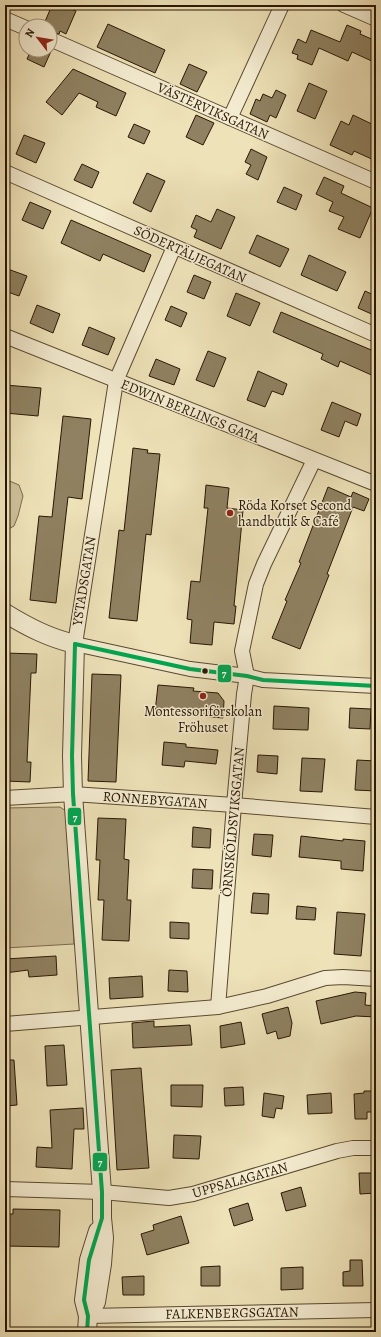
<svg xmlns="http://www.w3.org/2000/svg" width="381" height="1337" font-family="Alegreya,serif">
<rect width="100%" height="100%" fill="#eee2b8"/>
<filter id="stains"><feTurbulence type="fractalNoise" baseFrequency=".005" numOctaves="4"/><feColorMatrix values="0 0 0 0 .2 0 0 0 0 .09 0 0 0 0 .02 0 0 0 .5 -.17"/></filter>
<radialGradient id="worn" r=".72"><stop offset=".6" stop-color="#630" stop-opacity="0"/><stop offset="1" stop-color="#630" stop-opacity=".3"/></radialGradient>
<g fill="#cdbf99" stroke="#7b6b4e">
<polygon points="5,479 19,485 23,496 18,516 14,526 5,531"/>
<polygon points="60,807 66,811 74,944 5,948 5,808"/>
</g>
<g fill="#8f8161" stroke="#291703">
<polygon points="52,5 62,9 64,6 76,11 66,34 60,31 59,34 50,31 50,26 44,24"/>
<polygon points="108,24 165,50 155,73 97,47"/>
<polygon points="347,25 361,31 360,34 376,41 376,63 352,52 348,61 319,48 312,65 297,59 298,55 292,53 298,39 306,43 311,30 340,42"/>
<polygon points="50,48 52,49 44,67 27,59 31,50 50,50"/>
<polygon points="189,64 207,72 197,92 180,84"/>
<polygon points="73,69 126,93 116,116 96,107 98,102 79,93 62,115 46,102"/>
<polygon points="309,83 327,91 315,119 297,111"/>
<polygon points="276,90 286,95 276,118 270,115 267,122 250,114 256,99 260,101 263,94 272,98"/>
<polygon points="196,115 214,123 203,145 186,137"/>
<polygon points="353,115 376,126 376,161 354,151 352,155 330,145 341,121 349,125"/>
<polygon points="134,124 150,131 144,144 128,137"/>
<polygon points="24,135 45,143 36,163 16,154"/>
<polygon points="251,149 267,157 258,180 246,174 251,165 245,162"/>
<polygon points="82,164 99,172 92,188 74,180"/>
<polygon points="147,173 165,181 151,212 133,203"/>
<polygon points="324,177 344,186 341,193 373,208 360,238 338,229 344,217 329,211 333,202 316,194"/>
<polygon points="284,187 302,195 296,210 277,202"/>
<polygon points="30,202 51,211 43,229 22,220"/>
<polygon points="217,209 235,217 221,249 194,237 197,230 191,227 196,215 211,222"/>
<polygon points="71,220 151,255 144,272 103,254 100,261 61,243"/>
<polygon points="257,235 289,249 280,267 249,253"/>
<polygon points="309,255 346,272 337,291 301,275"/>
<polygon points="5,268 27,276 19,296 5,291"/>
<polygon points="194,275 211,282 204,299 187,292"/>
<polygon points="365,291 376,296 376,316 358,308"/>
<polygon points="236,293 260,303 250,326 227,316"/>
<polygon points="37,305 60,314 53,333 30,323"/>
<polygon points="171,306 187,313 181,327 165,320"/>
<polygon points="281,312 376,352 376,377 340,361 338,367 321,359 323,354 273,332"/>
<polygon points="89,327 115,338 108,355 82,345"/>
<polygon points="208,351 226,358 214,387 196,380"/>
<polygon points="156,359 180,369 174,385 149,376"/>
<polygon points="258,371 287,384 283,395 272,391 265,407 247,400"/>
<polygon points="5,385 41,388 38,416 5,413"/>
<polygon points="332,402 361,414 357,426 345,421 339,437 321,430"/>
<polygon points="63,416 91,419 82,499 68,497 56,603 30,600 39,516 52,517"/>
<polygon points="133,448 148,450 147,453 160,454 151,535 146,534 137,621 109,618 119,530 124,531"/>
<polygon points="206,485 229,488 227,508 243,510 234,606 236,606 234,624 214,622 212,645 190,643 192,620 187,619 191,581 200,582 208,508 204,508"/>
<polygon points="328,487 351,497 353,492 369,499 364,511 353,507 327,574 329,575 300,649 272,638 287,601 285,600 301,563 299,562"/>
<polygon points="5,653 37,654 36,673 31,673 27,762 31,762 30,782 5,781"/>
<polygon points="92,674 121,675 116,782 88,781"/>
<polygon points="158,685 194,688 193,691 218,693 224,701 223,718 155,712"/>
<polygon points="274,706 309,708 308,730 273,729"/>
<polygon points="350,708 371,709 370,729 349,728"/>
<polygon points="164,742 186,744 186,747 218,750 216,764 185,761 184,767 162,765"/>
<polygon points="258,755 278,756 277,774 257,772"/>
<polygon points="302,758 325,759 322,792 300,791"/>
<polygon points="357,760 376,761 376,791 355,790"/>
<polygon points="98,818 126,819 124,859 129,860 127,900 131,900 129,941 102,940 104,900 98,900 100,860 96,860"/>
<polygon points="193,827 211,829 210,848 192,847"/>
<polygon points="254,834 273,835 271,857 252,855"/>
<polygon points="301,836 343,841 343,839 365,841 363,871 341,869 341,861 299,857"/>
<polygon points="193,869 213,870 212,889 192,888"/>
<polygon points="253,893 269,894 268,914 251,913"/>
<polygon points="297,906 316,908 315,920 296,919"/>
<polygon points="337,912 365,914 361,956 334,954"/>
<polygon points="170,922 189,923 189,939 170,938"/>
<polygon points="56,956 57,975 29,977 28,970 5,973 5,959"/>
<polygon points="169,970 187,971 188,992 168,991"/>
<polygon points="142,976 143,997 110,999 109,978"/>
<polygon points="355,992 366,993 365,1005 376,1006 376,1017 356,1016 321,1024 316,1001"/>
<polygon points="288,1007 292,1023 290,1036 278,1039 276,1031 267,1034 262,1014"/>
<polygon points="154,1021 154,1027 190,1025 192,1045 133,1048 132,1023"/>
<polygon points="241,1022 245,1044 221,1048 220,1026"/>
<polygon points="64,1045 67,1085 47,1086 45,1046"/>
<polygon points="5,1060 14,1060 17,1105 5,1106"/>
<polygon points="141,1068 149,1168 117,1170 111,1070"/>
<polygon points="171,1085 203,1085 202,1107 171,1106"/>
<polygon points="243,1087 244,1105 225,1106 224,1088"/>
<polygon points="364,1091 376,1091 376,1112 367,1112 367,1119 355,1119 354,1094 364,1093"/>
<polygon points="264,1093 284,1096 282,1109 276,1108 274,1118 262,1116"/>
<polygon points="331,1093 332,1113 308,1114 307,1095"/>
<polygon points="83,1108 84,1129 74,1129 72,1169 36,1167 37,1147 52,1148 50,1110"/>
<polygon points="174,1135 201,1136 199,1159 173,1158"/>
<polygon points="359,1173 376,1173 376,1193 360,1194"/>
<polygon points="301,1187 306,1206 286,1211 281,1193"/>
<polygon points="248,1203 253,1220 234,1226 229,1209"/>
<polygon points="13,1209 60,1210 59,1247 5,1246 5,1214 13,1214"/>
<polygon points="181,1216 189,1243 147,1255 141,1234 154,1230 153,1225"/>
<polygon points="350,1260 362,1260 363,1286 343,1286 343,1272 350,1271"/>
<polygon points="220,1266 220,1286 201,1286 201,1267"/>
<polygon points="303,1267 303,1289 281,1290 281,1268"/>
<polygon points="144,1276 144,1295 123,1295 122,1277"/>
</g>
<g fill="none" stroke-linecap="round" stroke-linejoin="round">
<g stroke="#5a4a30" stroke-width="16">
<g id="minor">
<polyline points="344,5 376,19"/>
<polyline points="5,19 26,28"/>
<polyline points="50,39 376,182"/>
<polyline points="230,118 282,5"/>
<polyline points="5,172 376,335"/>
<polyline points="174,247 116,381 75,644 190,669 247,676 263,680 376,686"/>
<polyline points="5,336 376,484"/>
<polyline points="5,798 73,794 234,805 376,817"/>
<polyline points="218,1007 234,805 244,694 247,676 242,651 256,584 264,564 314,460"/>
<polyline points="5,1024 218,1007 267,996 325,978 343,977 376,979"/>
<polyline points="5,1189 102,1192 169,1198 193,1194 337,1151 353,1148 376,1148"/>
<polyline points="88,1316 376,1310"/>
</g>
</g>
<g stroke="#5a4a30" stroke-width="20">
<g id="tertiary">
<path d="M5 613C28 627 49 638 75 644L72 756 73 794 102 1192V1218L104 1238 102 1264 96 1302 88 1316"/>
<polyline points="87,1332 88,1316 84,1300 89,1260 98,1231"/>
</g>
</g>
<use href="#minor" stroke="#f4ecd1" stroke-width="14"/>
<use href="#tertiary" stroke="#f4ecd1" stroke-width="18"/>
<g stroke="#f4ecd1" stroke-width="7">
<g id="bus-1">
<polyline points="75,644 72,756 73,794 102,1192 102,1218 89,1260 84,1300 88,1316 87,1332"/>
<polyline points="75,644 190,669 247,676 263,680 376,686"/>
</g>
</g>
<use href="#bus-1" stroke="#00a650" stroke-width="4"/>
</g>
<g fill="#8f2418" stroke="#f4ecd1" stroke-width="1.5">
<circle cx="230" cy="513" r="4"/>
<circle cx="203" cy="696" r="4"/>
</g>
<circle fill="#291703" stroke="#f4ecd1" stroke-width="1.5" cx="205" cy="671" r="3.5"/>
<g text-anchor="middle" dominant-baseline="central" stroke-width="3" stroke-linejoin="round" paint-order="stroke">
<g font-size="14" fill="#291703" stroke="#f4ecd1">
<text transform="translate(213 111) rotate(24)">VÄSTERVIKSGATAN</text>
<text transform="translate(190 254) rotate(24)">SÖDERTÄLJEGATAN</text>
<text transform="translate(190 411) rotate(22)">EDWIN BERLINGS GATA</text>
<text transform="translate(84 581) rotate(-81)">YSTADSGATAN</text>
<text transform="translate(155 800) rotate(4)">RONNEBYGATAN</text>
<text transform="translate(233 822) rotate(-85)">ÖRNSKÖLDSVIKSGATAN</text>
<text transform="translate(240 1180) rotate(-16)">UPPSALAGATAN</text>
<text transform="translate(232 1313) rotate(-1)">FALKENBERGSGATAN</text>
</g>
<g font-size="14" fill="#291703" stroke="#f4ecd1" text-anchor="start">
<text x="238" y="505">Röda Korset Second<tspan x="238" dy="16">handbutik &amp; Café</tspan></text>
<text x="203" y="711" text-anchor="middle">Montessoriförskolan<tspan x="203" dy="16">Fröhuset</tspan></text>
</g>
</g>
<g stroke="#f4ecd1" stroke-width="1.5">
<rect x="217" y="664" width="15" height="19" rx="4" fill="#00a650"/>
<rect x="67" y="807" width="15" height="19" rx="4" fill="#00a650"/>
<rect x="92" y="1152" width="16" height="20" rx="4" fill="#00a650"/>
</g>
<g font-size="11" text-anchor="middle" font-weight="bold" fill="#fff">
<text x="224" y="677">7</text>
<text x="75" y="821">7</text>
<text x="100" y="1166">7</text>
</g>
<rect width="381" height="1337" fill="none" stroke="#eee2b8" stroke-width="20"/>
<rect x="6" y="6" width="369" height="1325" fill="none" stroke="#291703" stroke-width="2"/>
<rect x="10" y="10" width="361" height="1317" fill="none" stroke="#291703"/>
<g transform="translate(38 38) rotate(301)"><circle r="19" fill="#f4ecd1" stroke="#a3977f"/>
<path d="M0-3L7 15L0 10L-7 15Z" fill="#8f2418"/>
<text y="-6" font-size="11" font-weight="bold" text-anchor="middle" fill="#291703">N</text>
</g>
<rect width="100%" height="100%" filter="url(#stains)"/>
<rect width="100%" height="100%" fill="url(#worn)"/>
</svg>
